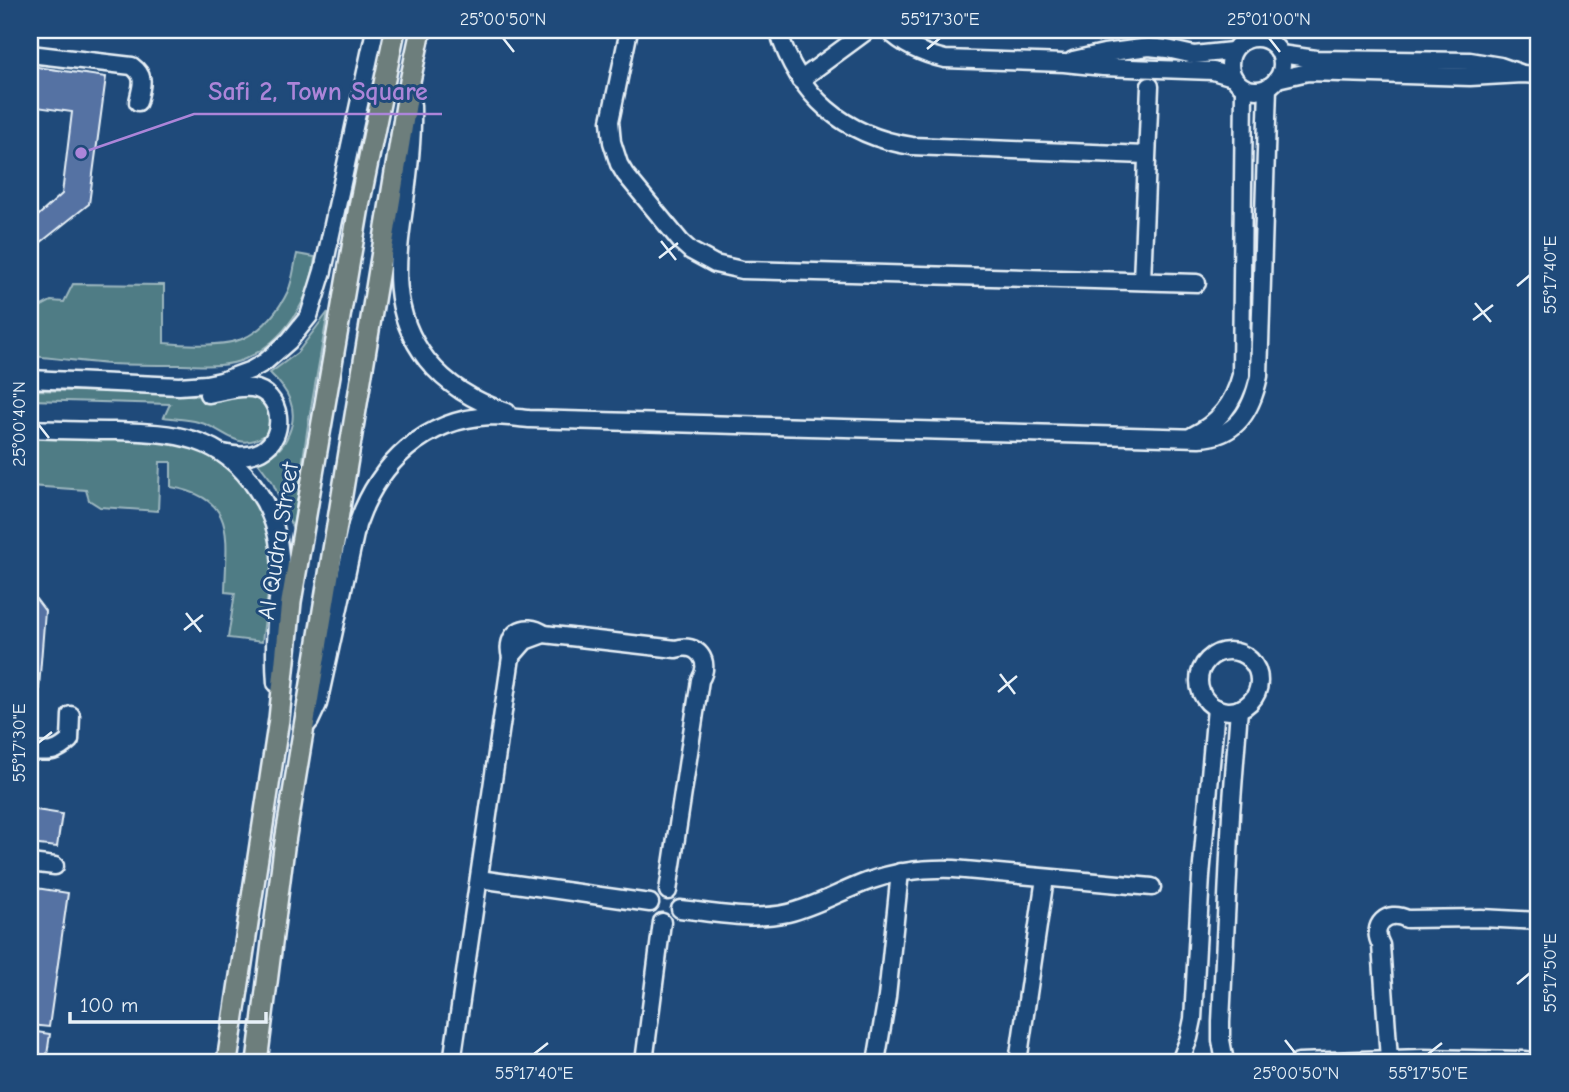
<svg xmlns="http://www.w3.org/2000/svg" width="1569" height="1092" font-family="'Comic Neue',sans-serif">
<rect width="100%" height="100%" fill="#1f4a7a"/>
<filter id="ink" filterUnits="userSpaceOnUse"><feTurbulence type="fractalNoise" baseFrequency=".0143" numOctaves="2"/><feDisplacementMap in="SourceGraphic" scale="14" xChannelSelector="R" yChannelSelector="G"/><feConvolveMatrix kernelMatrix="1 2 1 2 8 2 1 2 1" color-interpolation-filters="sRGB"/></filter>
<g filter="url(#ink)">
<g fill="#4f7c85" stroke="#9cb6be" stroke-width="2">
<path d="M297 254 315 257C311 300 285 341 245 359 225 368 202 365 181 365 157 365 134 365 110 364 83 362 57 358 30 356V312L51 301 64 302 73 284 164 285V343C185 345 225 347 244 338 264 329 279 310 288 291 293 280 294 266 297 254Z"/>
<path d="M328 312 308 425 293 529 272 481 256 460C273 456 283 450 289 433 299 409 288 390 270 373L297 353Z"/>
<path d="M30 390 168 393 201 396 255 391 274 414 268 433C236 455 228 429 198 422 187 419 175 419 164 417L170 404 30 400Z"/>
<path d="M30 436 157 437 198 447 221 461 236 473 261 509 268 530 271 554V570L262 642 228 638 235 593 225 592C226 538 238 498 171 487V462H160L158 511 100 507 89 500 86 490 30 486Z"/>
</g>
<g fill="#5572a3" stroke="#e8f1f8" stroke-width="2">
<polygon points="30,66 106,77 89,204 30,251 30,223 62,194 72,112 30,106"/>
<polygon points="30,591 45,611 35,738 30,738"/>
<polygon points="30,809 62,814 57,847 30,844"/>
<polygon points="30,887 68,893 49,1027 30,1025"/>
<polygon points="30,1031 50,1034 46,1062 30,1062"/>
</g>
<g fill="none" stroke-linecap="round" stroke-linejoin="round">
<g stroke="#e8f1f8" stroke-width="21">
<g id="minor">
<polyline points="629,30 610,121 612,142 619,164 625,174 681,242 691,251 715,264 742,270 1197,283"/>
<path d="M778 30C798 96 844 136 912 146L1146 155"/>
<path d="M888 30C904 46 923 54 945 59L1064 63 1103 67 1213 71 1233 77"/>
<circle cx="1256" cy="64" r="26"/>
<path d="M30 54 132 66C147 77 141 86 138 102"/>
<polyline points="1280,54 1316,59 1470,61 1500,66 1520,73"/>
<polyline points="1073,60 1104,53 1149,47 1167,49 1194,55 1232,51"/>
<polyline points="1277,79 1308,72 1470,77 1522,74 1539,75"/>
<polyline points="800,80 868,30"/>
<path d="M412 105C413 137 409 169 405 201 397 259 388 310 427 360 448 386 475 402 507 412"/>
<polyline points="1142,281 1150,86"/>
<polyline points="30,379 179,386 206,384 221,381 251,370 265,362 289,341 309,316 323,271 375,30"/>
<path d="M208 394C222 392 237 386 252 388 282 392 288 437 261 451 249 457 235 456 223 453"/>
<path d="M30 429C58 430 87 431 116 431 174 433 222 435 257 490 270 509 278 532 280 555 282 573 279 590 277 608 275 633 274 658 276 683"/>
<path d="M1192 436C1219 423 1234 403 1241 375L1244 88"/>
<circle cx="1229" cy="681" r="30"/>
<path d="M511 657 525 641 544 634 676 649C697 642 712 661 700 680L668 891"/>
<path d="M305 727 310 721 318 704 357 525C378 464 424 419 491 416 504 416 517 418 529 419L1199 438C1237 437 1252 410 1259 376L1268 87"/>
<path d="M30 751C49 752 55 754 70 740L71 715"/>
<polyline points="30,863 55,866"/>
<polyline points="479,879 650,903"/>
<path d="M680 909C716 913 752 921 788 913 817 906 841 891 869 881 897 871 925 868 954 869L1152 887"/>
<path d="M1389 1059 1381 945C1370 925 1387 909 1407 919L1481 918 1539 921"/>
<path d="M452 1062 511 657C504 634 525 620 544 634"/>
<polyline points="644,1062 662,922"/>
<polyline points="876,1062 887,997 900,872"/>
<polyline points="1018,1062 1045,878"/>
<polyline points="1180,1062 1189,1038 1193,1019 1201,876 1216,708"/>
<polyline points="1225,1062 1221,1040 1221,1022 1231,814 1239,709"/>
<polyline points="1298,1062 1423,1058 1525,1060 1539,1062"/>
</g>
</g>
<g stroke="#e8f1f8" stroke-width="24">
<g id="major">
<polyline points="227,1062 279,719 291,602 360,201 395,30"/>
<polyline points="257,1062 284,848 410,81 421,30"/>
</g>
</g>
<use href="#minor" stroke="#1f4a7a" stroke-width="16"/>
<use href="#major" stroke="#6d7e7c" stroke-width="19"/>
</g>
</g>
<path fill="none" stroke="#e8f1f8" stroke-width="2.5" d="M503 38 514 52M1269 38 1280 52M927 49 940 38M661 241 676 260M659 258 678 243M1517 286 1530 275M1475 303 1491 322M1473 320 1493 305M38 424 49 438M186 613 201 632M184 630 203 615M1000 674 1015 694M998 692 1017 676M38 743 52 732M1517 984 1530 973M1285 1040 1296 1054M534 1054 548 1043M1428 1054 1442 1043"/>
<g text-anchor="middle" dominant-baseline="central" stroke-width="6" stroke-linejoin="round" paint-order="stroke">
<g font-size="24" fill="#e8f1f8" stroke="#1f4a7a">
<text transform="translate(278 541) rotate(-81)">Al Qudra Street</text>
</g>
</g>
<path fill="none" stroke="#ac85d9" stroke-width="2.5" d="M81 153L194 114H442"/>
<circle fill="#ac85d9" stroke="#1f4a7a" stroke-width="2.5" cx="81" cy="153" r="7"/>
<g font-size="26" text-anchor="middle" font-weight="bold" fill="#ac85d9" stroke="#1f4a7a" stroke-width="6" stroke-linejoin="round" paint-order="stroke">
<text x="318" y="100">Safi 2, Town Square</text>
</g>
<rect width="1569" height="1092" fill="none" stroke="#1f4a7a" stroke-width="77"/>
<path d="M70 1012v10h196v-10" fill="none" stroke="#e8f1f8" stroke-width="3.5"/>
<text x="80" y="1012" font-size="21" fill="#e8f1f8" stroke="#1f4a7a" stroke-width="5" paint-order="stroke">100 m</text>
<rect x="38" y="38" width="1492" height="1016" fill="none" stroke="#e8f1f8" stroke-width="2.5"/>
<g font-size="18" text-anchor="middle" fill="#e8f1f8">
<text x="503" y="25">25°00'50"N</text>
<text x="940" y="25">55°17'30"E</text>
<text x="1269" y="25">25°01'00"N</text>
<text transform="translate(1550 275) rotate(-90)" y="6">55°17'40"E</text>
<text transform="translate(19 424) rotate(-90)" y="6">25°00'40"N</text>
<text transform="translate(19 743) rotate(-90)" y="6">55°17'30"E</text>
<text transform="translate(1550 973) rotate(-90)" y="6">55°17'50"E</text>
<text x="534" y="1079">55°17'40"E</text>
<text x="1296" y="1079">25°00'50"N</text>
<text x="1428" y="1079">55°17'50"E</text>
</g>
</svg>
